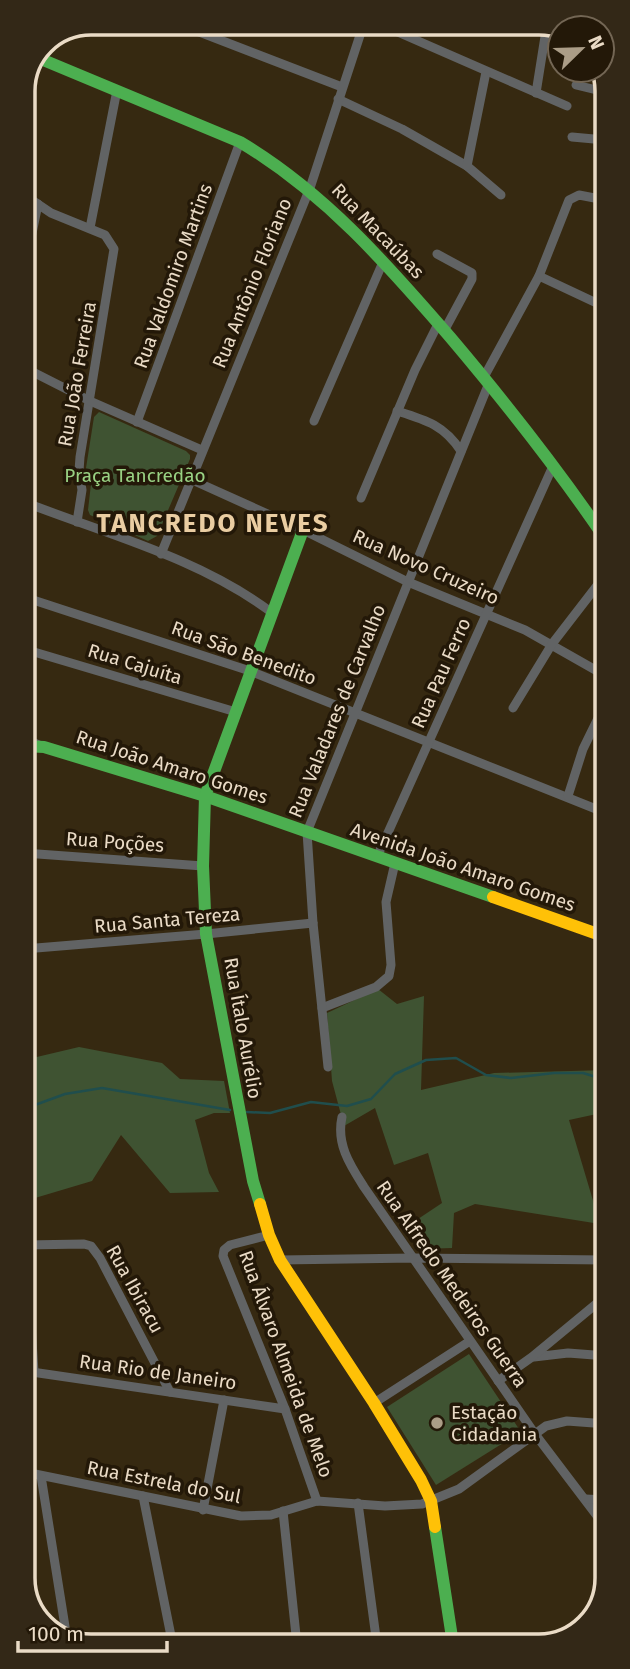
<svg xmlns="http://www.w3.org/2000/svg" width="630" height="1669" font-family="'Fira Sans',sans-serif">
<rect width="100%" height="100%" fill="#362911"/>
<g fill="#3f5332">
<polygon points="99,412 186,451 190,455 190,459 157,536 148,541 90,515 88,510 91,484 86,468 94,417"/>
<polygon points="378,989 397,1004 424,996 421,1090 494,1073 606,1070 606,1112 569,1120 600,1224 475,1204 454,1213 452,1248 421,1249 409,1225 442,1203 428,1153 394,1165 375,1108 344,1126 332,1081 327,1013"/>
<polygon points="79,1047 162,1063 180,1079 224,1081 230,1113 214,1113 195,1120 209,1173 219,1192 170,1193 121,1135 92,1181 25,1201 24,1060"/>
<polygon points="469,1354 521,1432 436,1485 387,1407"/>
</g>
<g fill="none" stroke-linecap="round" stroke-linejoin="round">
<g stroke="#204e4d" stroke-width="2.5">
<polyline points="24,1109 65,1094 102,1088 230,1110"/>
<polyline points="247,1112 270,1113 311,1102 347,1106 371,1099 395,1074 426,1060 456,1058 486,1075 511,1078 554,1073 583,1073 606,1080"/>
</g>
<g stroke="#616364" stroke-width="9">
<polyline points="176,23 342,87"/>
<polyline points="377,23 567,106"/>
<polyline points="576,85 605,92"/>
<polyline points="536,93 547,24"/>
<polyline points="338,99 402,129 467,166 501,195"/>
<polyline points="572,137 605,140"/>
<polyline points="467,166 486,72"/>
<polyline points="23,194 51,213 105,235 114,249 80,457 79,471 82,490 77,522"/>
<polyline points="600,199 605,162"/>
<polyline points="90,228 117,90"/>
<polyline points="437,254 472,273 472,279 444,331"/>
<polyline points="539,276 605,307"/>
<polyline points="23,277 38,204"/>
<polyline points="23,367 90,401 202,450"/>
<polyline points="484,377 539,276 569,200 579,195 605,200"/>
<path d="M397 411C426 420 444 425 461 451"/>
<polyline points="314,421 383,262"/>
<polyline points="137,422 240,142"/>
<polyline points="602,427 605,429"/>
<polyline points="190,479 303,530 408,582 525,630 606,676"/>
<polyline points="361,498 415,370 438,324"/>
<path d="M24 502C106 534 199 558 271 612"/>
<polyline points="161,554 310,188 364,23"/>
<polyline points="24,597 250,671 606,813"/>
<polyline points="24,649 236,712"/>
<polyline points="513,708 552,644 606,574"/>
<polyline points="24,738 39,745"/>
<polyline points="568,796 583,749 606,702"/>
<polyline points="24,853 203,866"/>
<polyline points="377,857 553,466"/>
<polyline points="24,949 206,934 313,923"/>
<polyline points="322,1008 376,987 389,976 391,965 386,902 395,863"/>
<polyline points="328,1067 313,923 307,832 489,383"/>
<path d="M342 1117C336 1144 350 1165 364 1187L535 1434 607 1529"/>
<polyline points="269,1235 230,1245 224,1250 223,1256 285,1409 317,1501"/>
<polyline points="25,1245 84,1244 91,1246 100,1258 170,1392"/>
<polyline points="26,1245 34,1372"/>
<polyline points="280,1260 414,1258 607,1260"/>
<polyline points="534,1357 568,1353 607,1356"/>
<polyline points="25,1371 285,1409"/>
<polyline points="498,1381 532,1357 607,1295"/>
<polyline points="374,1403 470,1341"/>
<polyline points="25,1472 241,1516 271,1515 317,1501 385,1506 422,1504 459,1489 546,1426 567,1421 607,1424"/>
<polyline points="41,1476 67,1639"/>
<polyline points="143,1496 173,1646"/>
<polyline points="585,1499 607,1500"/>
<polyline points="358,1503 377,1645"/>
<polyline points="203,1510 224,1400"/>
<polyline points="283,1511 297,1645"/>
</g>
<g stroke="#4caf50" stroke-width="12">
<path d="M36 57 240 142C324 192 386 263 450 337 505 402 558 469 606 540"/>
<polyline points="24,746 44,747 205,796 493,897"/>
<polyline points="260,1204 253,1181 206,934 203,866 205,796 303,530"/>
<polyline points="435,1527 453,1644"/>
</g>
<g stroke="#ffc107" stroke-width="12">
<polyline points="493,897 606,937"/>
<polyline points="260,1204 269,1235 280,1260 374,1403 421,1480 431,1501 435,1527"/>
</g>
</g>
<circle fill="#ab9d87" stroke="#231808" stroke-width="2.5" cx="437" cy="1423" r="7"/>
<g text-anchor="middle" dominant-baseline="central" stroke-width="7" stroke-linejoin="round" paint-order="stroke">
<g font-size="19" fill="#eadbc6" stroke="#231808">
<text transform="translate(378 231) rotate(46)">Rua Macaúbas</text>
<text transform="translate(173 276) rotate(-70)">Rua Valdomiro Martins</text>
<text transform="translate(252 283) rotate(-68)">Rua Antônio Floriano</text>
<text transform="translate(77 374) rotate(-80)">Rua João Ferreira</text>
<text transform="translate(426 567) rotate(24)">Rua Novo Cruzeiro</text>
<text transform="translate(244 653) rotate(20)">Rua São Benedito</text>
<text transform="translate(135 664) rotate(17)">Rua Cajuíta</text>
<text transform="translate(441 673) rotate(-66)">Rua Pau Ferro</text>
<text transform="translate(337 711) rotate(-68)">Rua Valadares de Carvalho</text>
<text transform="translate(172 767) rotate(18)">Rua João Amaro Gomes</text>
<text transform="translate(115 842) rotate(4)">Rua Poções</text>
<text transform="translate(463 867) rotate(19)">Avenida João Amaro Gomes</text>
<text transform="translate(167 920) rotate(-5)">Rua Santa Tereza</text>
<text transform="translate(243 1028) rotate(80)">Rua Ítalo Aurélio</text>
<text transform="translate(452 1284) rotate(55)">Rua Alfredo Medeiros Guerra</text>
<text transform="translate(135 1289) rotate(61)">Rua Ibiracu</text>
<text transform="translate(286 1364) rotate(70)">Rua Álvaro Almeida de Melo</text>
<text transform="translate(158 1372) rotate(8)">Rua Rio de Janeiro</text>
<text transform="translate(164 1482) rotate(11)">Rua Estrela do Sul</text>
</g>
<g font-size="19" fill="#99d183" stroke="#231808">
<text x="135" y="475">Praça Tancredão</text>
</g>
<g font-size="19" fill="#eadbc6" stroke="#231808" text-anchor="start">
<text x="451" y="1412">Estação<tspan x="451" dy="22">Cidadania</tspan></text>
</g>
<g font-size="26" font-weight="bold" letter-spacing="2" fill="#eacda2" stroke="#231808">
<text x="213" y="523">TANCREDO NEVES</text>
</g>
</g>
<path d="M0 0H630V1669H0ZM91 35H539A56 56 0 0 1 595 91V1578A56 56 0 0 1 539 1634H91A56 56 0 0 1 35 1578V91A56 56 0 0 1 91 35Z" fill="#332817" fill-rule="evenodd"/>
<path fill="none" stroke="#eadbc6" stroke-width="3.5" d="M91 35H539A56 56 0 0 1 595 91V1578A56 56 0 0 1 539 1634H91A56 56 0 0 1 35 1578V91A56 56 0 0 1 91 35Z"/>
<g transform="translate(581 49) rotate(67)"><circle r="33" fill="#231808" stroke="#736654" stroke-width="2"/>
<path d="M0-5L12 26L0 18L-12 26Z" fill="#ab9d87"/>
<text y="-10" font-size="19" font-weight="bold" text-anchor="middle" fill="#eadbc6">N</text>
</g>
<path d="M18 1641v10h149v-10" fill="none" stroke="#eadbc6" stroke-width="3.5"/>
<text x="28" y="1641" font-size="21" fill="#eadbc6" stroke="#231808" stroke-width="5" paint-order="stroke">100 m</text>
</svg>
